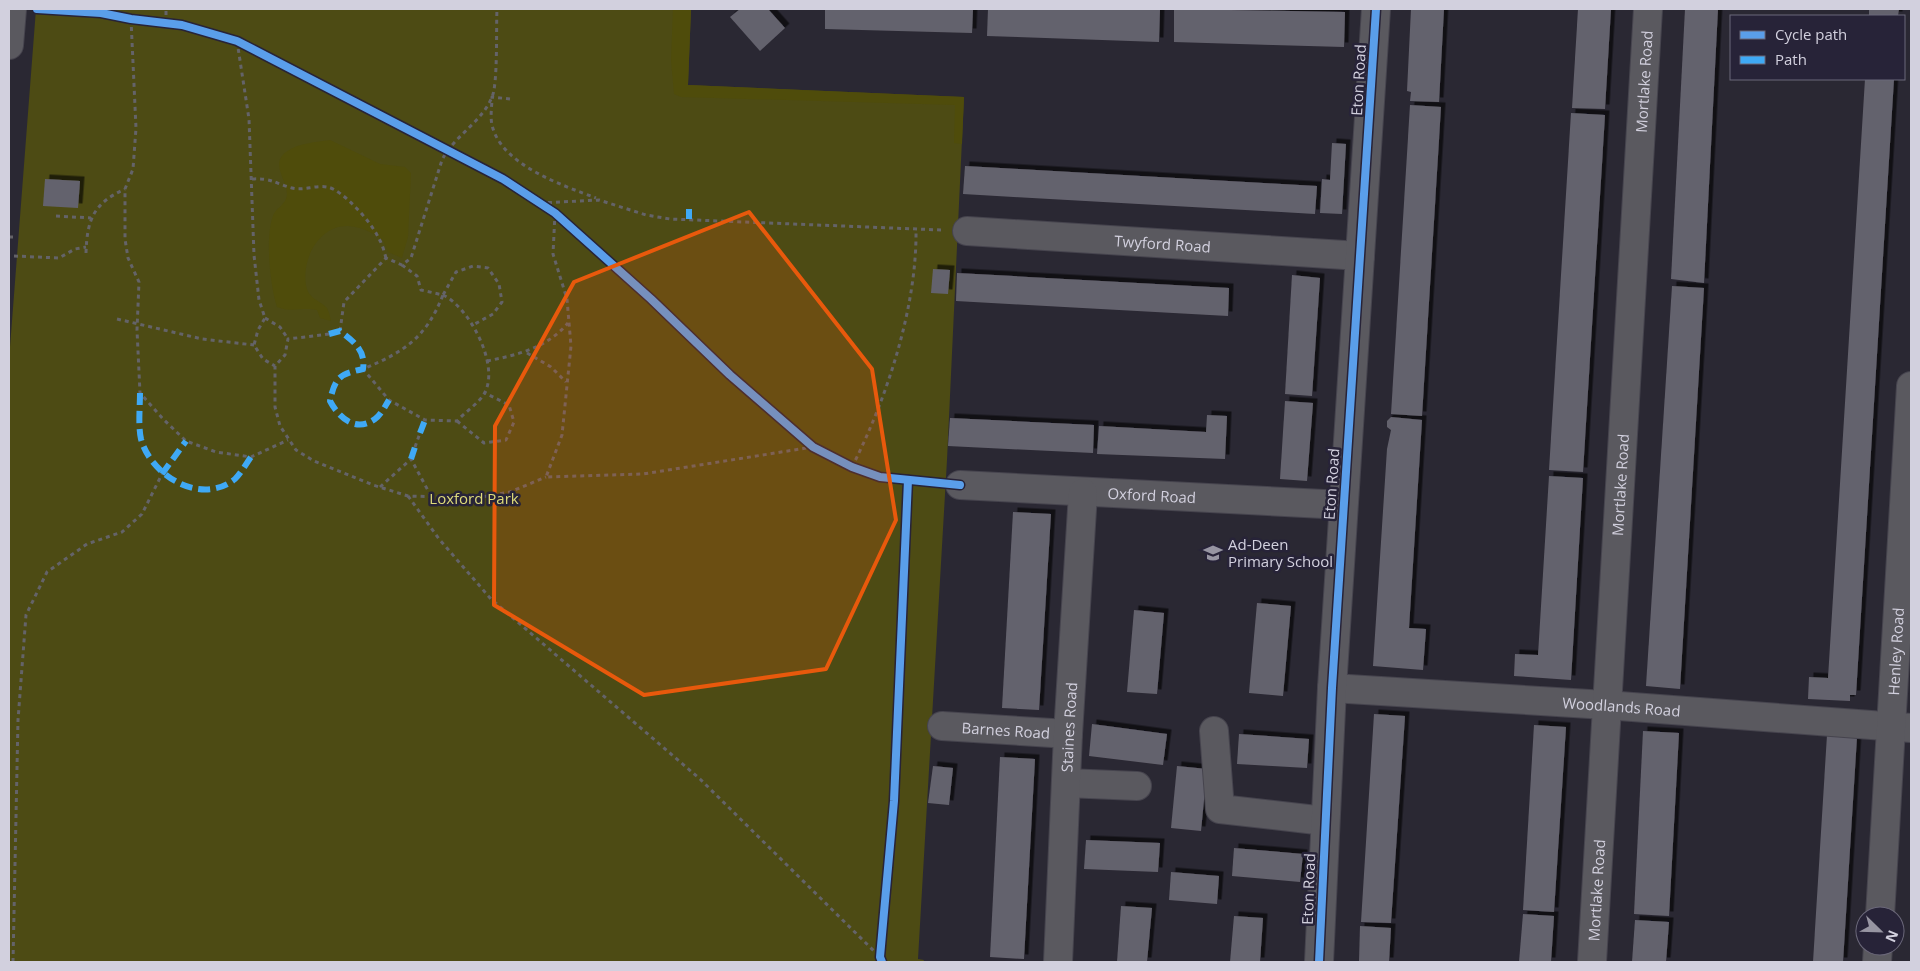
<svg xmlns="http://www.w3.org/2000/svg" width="1920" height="971" font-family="'Open Sans',sans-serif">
<defs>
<filter id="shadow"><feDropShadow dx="4.5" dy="-4.5" stdDeviation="0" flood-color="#0009"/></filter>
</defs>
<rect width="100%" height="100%" fill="#2a2833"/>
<polygon fill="#4d4b14" points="36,9 691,9 688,85 964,97 947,460 918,959 924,960 923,962 9,962 9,360"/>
<g fill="#4f4c0b">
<polygon points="673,9 691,9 688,85 964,97 962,144 954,143 955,105 681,97 674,94 671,60"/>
<path d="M330 140 380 164 405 167 411 173 408 237 402 258 388 252 383 240C375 235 365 228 355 227 323 220 301 256 306 285 308 298 317 299 326 307 329 310 330 317 331 321L320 318 317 310C301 307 292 313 277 307 270 285 265 237 273 216 276 207 286 206 287 194 287 180 270 164 286 152 298 143 317 142 330 140Z"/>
</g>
<g fill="#64626d" filter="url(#shadow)">
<polygon points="740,9 768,9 785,28 760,51 730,17"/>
<polygon points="825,9 973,9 972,33 825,29"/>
<polygon points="988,9 1160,9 1159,42 987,36"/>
<polygon points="1174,9 1345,12 1344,47 1174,42"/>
<polygon points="1411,9 1444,9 1439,102 1410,101 1411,92 1407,91"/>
<polygon points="1578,9 1611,9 1605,109 1572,108"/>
<polygon points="1685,9 1718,9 1704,283 1671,279"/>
<polygon points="1869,9 1899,9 1898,16 1869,16"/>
<polygon points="1865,79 1894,79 1856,695 1850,695 1850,701 1808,699 1809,677 1828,678"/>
<polygon points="1410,105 1441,107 1422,416 1391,414"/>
<polygon points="1571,113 1605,115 1583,472 1549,470"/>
<polygon points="1332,143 1346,144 1342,214 1320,213 1322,179 1330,180"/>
<polygon points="965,166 1317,186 1315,214 963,194"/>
<polygon points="45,179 80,181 78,208 43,206"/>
<polygon points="933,269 950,270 948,294 931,293"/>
<polygon points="957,273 1229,288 1228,316 956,301"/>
<polygon points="1292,275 1320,278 1312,396 1285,394"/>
<polygon points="1672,286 1704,288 1680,689 1646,686"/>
<polygon points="1285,401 1313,403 1307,481 1280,479"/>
<polygon points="1207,415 1227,416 1225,459 1097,454 1099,426 1206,432"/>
<polygon points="1391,417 1422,420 1409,628 1426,629 1423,670 1373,666 1387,449 1391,430 1387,427 1387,421"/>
<polygon points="950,418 1094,425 1093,453 948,446"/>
<polygon points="1549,476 1583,478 1571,680 1514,676 1515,654 1538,655"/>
<polygon points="1013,512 1051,514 1039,710 1002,708"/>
<polygon points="1257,603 1291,606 1283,696 1249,693"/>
<polygon points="1134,610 1164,613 1157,694 1127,692"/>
<polygon points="1374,714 1405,716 1391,923 1361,922"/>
<polygon points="1092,724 1167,734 1163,765 1089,756"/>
<polygon points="1534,725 1566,727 1554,912 1523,910"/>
<polygon points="1643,731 1679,733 1669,916 1634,914"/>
<polygon points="1239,734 1309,739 1307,768 1237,764"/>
<polygon points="1827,735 1857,737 1843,962 1813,962"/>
<polygon points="1000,757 1035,759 1024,959 990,957"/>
<polygon points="933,766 953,768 949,805 928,803"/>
<polygon points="1177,766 1207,769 1201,831 1171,828"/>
<polygon points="1086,840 1160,843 1158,872 1084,869"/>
<polygon points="1234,848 1303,854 1300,882 1232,876"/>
<polygon points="1171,872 1219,876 1217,904 1169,900"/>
<polygon points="1121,906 1152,908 1147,962 1117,962"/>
<polygon points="1523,914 1554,916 1551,962 1519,962"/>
<polygon points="1234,916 1263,918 1260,962 1230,962"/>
<polygon points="1635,920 1669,922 1666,962 1632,962"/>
<polygon points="1360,926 1391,928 1389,962 1359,962"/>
</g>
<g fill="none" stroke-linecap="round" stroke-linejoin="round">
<g stroke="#46444e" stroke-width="30">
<g id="minor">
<polyline points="9,45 12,9"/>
<path id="s1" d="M967 231 1360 256"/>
<path id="s2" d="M960 485 1343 505"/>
<path id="s3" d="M1332 688 1606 705 1911 728"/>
<path id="s4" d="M942 726 1068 734"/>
<polyline points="1214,731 1220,809 1325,821"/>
<polyline points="1066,783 1137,786"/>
<path id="s5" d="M1880 916 1911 386"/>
<path id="s6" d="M1058 962 1068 734 1083 493"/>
<polyline points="1319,962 1332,688 1376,9"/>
<path id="s7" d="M1592 962 1648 9"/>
<polyline points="1877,962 1878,946"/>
</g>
</g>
<g stroke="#646368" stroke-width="3" stroke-dasharray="4 4" stroke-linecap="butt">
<polyline points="131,19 136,128 133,169 125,189 125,239 128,258 139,282 137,330 140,393 163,419 186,441 216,452 251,457 288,440"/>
<polyline points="166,23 166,9"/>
<polyline points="237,41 249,119 254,255 259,300 265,318 258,330 254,345 263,359 275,366"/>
<path d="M510 99 492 97C492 106 490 116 492 125 501 165 562 185 596 198"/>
<path d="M252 179C272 178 274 183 292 188 303 191 315 185 327 187 342 189 372 223 378 237 382 243 384 251 386 258"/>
<polyline points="540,203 599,200 646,215 670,219 941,230"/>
<polyline points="555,213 553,254 567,299 571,346 562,435 546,477 643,474 813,447"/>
<polyline points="56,216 91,218"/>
<polyline points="9,237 15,237"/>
<path d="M86 253C87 219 94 203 125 189"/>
<polyline points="14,256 59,258 75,249 86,247"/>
<polyline points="402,265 417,276 421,290 443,295 456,272 473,266 488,268 499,284 502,302 493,314 473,325"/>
<path d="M443 295C469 307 501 366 484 394 478 404 465 412 457 421L425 420 389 400 363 369C404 352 426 338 443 295Z"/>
<polyline points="265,318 280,327 288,339"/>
<polyline points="117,319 202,339 254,345"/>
<path d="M340 331 344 302 386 258 402 265 411 258 442 160C454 136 482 122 492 97 498 84 496 27 497 9"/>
<polyline points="329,334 288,339 285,355 275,366 275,407 280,426 296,450 314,461 373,485 408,496 476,498 510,492 546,477"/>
<polyline points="527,353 551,367 566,382"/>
<path d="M487 361C517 355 547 348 568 323"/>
<polyline points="457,421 484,443 506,440 514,422 509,405 485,393"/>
<polyline points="415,447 420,433"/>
<path d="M852 467C887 398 917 307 916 230"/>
<polyline points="380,487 411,459 431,496"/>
<polyline points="408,496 439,539 491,599 700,779 880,957"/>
<polyline points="13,962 18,720 26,615 47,572 87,544 122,532 142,514 162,474"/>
</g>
<use href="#minor" stroke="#5a595f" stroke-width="28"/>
<g stroke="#3fa9f5" stroke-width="6" stroke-dasharray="12 6" stroke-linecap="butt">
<polyline points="689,219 689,209"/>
<path d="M329 334 340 331C353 341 366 350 363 369 340 374 335 377 330 401 339 418 356 433 375 419 381 415 385 406 389 400"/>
<path d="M140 393C140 407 138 426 141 439 151 476 201 506 235 479 241 473 246 464 251 457"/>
<polyline points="420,433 425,420"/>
<polyline points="411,459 415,447"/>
<polyline points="162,474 186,441"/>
</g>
<g stroke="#272338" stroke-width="11">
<g id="cycleway">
<polyline points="37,9 101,13 131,19 182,25 237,41 503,179 555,213 651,299 730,375 813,447 852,467 880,477 960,485"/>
<polyline points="882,962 880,957 894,801 908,480"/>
<polyline points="1319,962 1332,688 1376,9"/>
</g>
</g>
<use href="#cycleway" stroke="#5a9eea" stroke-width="8"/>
</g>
<path fill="#e8590c" fill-opacity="0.2" stroke="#e8590c" stroke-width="4" stroke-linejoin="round" d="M749 212 872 369 896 520 826 669 644 695 494 605 495 426 574 282Z"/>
<defs>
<g id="school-bare" transform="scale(1.5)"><path d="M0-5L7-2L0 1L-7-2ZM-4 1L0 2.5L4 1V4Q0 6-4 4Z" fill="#9795a2" stroke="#272338" stroke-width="2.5" paint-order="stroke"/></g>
</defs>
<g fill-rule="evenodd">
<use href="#school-bare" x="1213" y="553"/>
</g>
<g text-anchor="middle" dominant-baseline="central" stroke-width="5" stroke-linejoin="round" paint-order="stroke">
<g font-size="15" fill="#d2d0de" stroke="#272338">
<text transform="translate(1358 80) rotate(-87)">Eton Road</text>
<text stroke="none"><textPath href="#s7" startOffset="882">Mortlake Road</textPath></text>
<text stroke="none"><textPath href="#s1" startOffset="196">Twyford Road</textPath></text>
<text transform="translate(1331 484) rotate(-86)">Eton Road</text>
<text stroke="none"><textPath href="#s7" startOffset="478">Mortlake Road</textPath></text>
<text stroke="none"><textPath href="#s2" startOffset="192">Oxford Road</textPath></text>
<text stroke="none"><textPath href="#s5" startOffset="265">Henley Road</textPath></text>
<text stroke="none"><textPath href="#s3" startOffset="290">Woodlands Road</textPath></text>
<text stroke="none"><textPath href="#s6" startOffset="235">Staines Road</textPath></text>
<text stroke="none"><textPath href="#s4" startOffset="64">Barnes Road</textPath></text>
<text transform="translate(1308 889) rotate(-88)">Eton Road</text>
<text stroke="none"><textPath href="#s7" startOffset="72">Mortlake Road</textPath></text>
</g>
<g font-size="15" fill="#dedb7a" stroke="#272338">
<text x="474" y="498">Loxford Park</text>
</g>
<g font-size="15" fill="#d2d0de" stroke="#272338" text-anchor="start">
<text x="1228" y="544">Ad-Deen<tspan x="1228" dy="17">Primary School</tspan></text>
</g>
</g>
<rect width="1920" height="971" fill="none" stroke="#d2d0de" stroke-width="20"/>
<rect x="1730" y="15" width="175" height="65" fill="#272338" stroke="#6b687a"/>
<rect x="1740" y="31" width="25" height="8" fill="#5a9eea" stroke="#6b687a"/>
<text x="1775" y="40" font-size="15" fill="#d2d0de">Cycle path</text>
<rect x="1740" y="56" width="25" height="8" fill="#3fa9f5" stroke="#6b687a"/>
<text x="1775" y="65" font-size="15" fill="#d2d0de">Path</text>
<g transform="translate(1880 931) rotate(113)"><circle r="24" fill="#272338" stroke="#6b687a"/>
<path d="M0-4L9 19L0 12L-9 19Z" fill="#9795a2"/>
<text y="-8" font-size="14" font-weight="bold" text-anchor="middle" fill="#d2d0de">N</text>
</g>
</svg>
